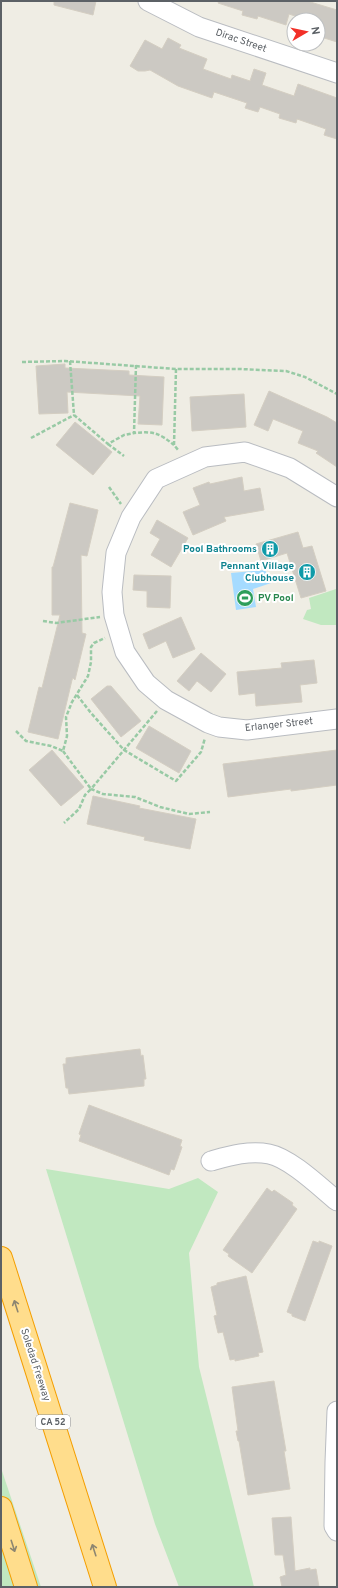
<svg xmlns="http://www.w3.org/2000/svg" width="338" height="1588" font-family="Overpass,sans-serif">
<rect width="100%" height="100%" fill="#efede4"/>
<g fill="#c1e8c0">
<polygon points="336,589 336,625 321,625 303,619 307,610 311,609 309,598"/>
<polygon points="46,1169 169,1189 198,1178 218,1192 189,1253 199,1367 254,1587 179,1587 155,1524"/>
<polygon points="1,1468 41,1587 1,1587"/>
</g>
<polygon fill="#a5dbff" points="265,570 271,583 253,589 256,607 236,610 231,573"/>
<g fill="#ccc9c3" stroke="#d4cec2">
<polygon points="54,1 96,1 93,15 54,5"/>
<polygon points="219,1 307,1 337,10 337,42 318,36 318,20 307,20 289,14 286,25 258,16 257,19 242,15 243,11 218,3"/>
<polygon points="168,38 181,45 179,48 207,59 203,69 231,79 232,75 250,81 254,69 266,73 262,85 294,96 298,84 337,98 337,139 324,135 326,129 297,119 296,123 279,118 280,114 260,107 258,112 245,108 247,103 214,92 212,98 178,86 150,70 145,71 138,71 130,66 145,40 162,49"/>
<polygon points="65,364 65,368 129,371 129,375 164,377 162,425 138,424 140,396 67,392 68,413 39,414 36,366"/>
<polygon points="269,391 327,417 337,423 337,467 316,453 318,451 298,443 303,431 273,419 268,431 254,425"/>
<polygon points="244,394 246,427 192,431 190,397"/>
<polygon points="75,422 112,452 93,475 56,445"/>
<polygon points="242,477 244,491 260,488 264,510 224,517 226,521 193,535 183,512 200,505 193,488 209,482 210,484"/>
<polygon points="70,503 98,510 87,556 81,555 82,633 86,634 75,680 73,678 72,680 58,739 28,732 39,687 42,688 60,615 52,615 52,567 53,567"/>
<polygon points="157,520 188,538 171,567 151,555 160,539 150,533"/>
<polygon points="298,532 303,548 312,546 326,591 301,598 287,553 261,561 256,544"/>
<polygon points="134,575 171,576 170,608 147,607 147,591 133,590"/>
<polygon points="181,617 195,649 173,658 166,641 149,649 143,634"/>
<polygon points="201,653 226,674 211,692 197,681 189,691 177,681"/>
<polygon points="314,660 317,683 300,685 302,702 256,706 255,693 239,695 237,672 282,668 281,663"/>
<polygon points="107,686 111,686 141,721 121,737 91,699"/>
<polygon points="149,726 191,751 179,773 136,748"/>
<polygon points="52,750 84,787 61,806 29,770"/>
<polygon points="337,750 337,785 291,791 291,789 228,797 223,764"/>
<polygon points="93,796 140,806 139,808 196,819 190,849 144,840 145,837 87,824"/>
<polygon points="140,1049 141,1056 143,1055 146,1079 144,1079 144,1086 69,1094 68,1088 66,1088 63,1064 66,1064 66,1058"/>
<polygon points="89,1105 182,1140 180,1146 182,1147 174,1170 171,1169 169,1175 79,1141 81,1135 79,1134"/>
<polygon points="267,1188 272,1192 274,1190 293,1203 292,1205 297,1209 252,1273 228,1256 229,1254 223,1250"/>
<polygon points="313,1241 319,1243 319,1241 332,1246 305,1321 292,1316 292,1314 287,1312"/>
<polygon points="246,1276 263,1352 258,1353 259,1356 235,1361 235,1359 230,1360 223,1332 218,1333 214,1316 217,1315 211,1287 217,1285 217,1283"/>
<polygon points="274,1381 286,1451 284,1451 290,1489 248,1495 239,1441 238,1441 236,1431 238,1431 232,1387"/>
<polygon points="291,1517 295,1571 310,1568 310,1570 316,1569 319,1587 282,1587 280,1577 286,1575 283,1555 275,1555 272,1518"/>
</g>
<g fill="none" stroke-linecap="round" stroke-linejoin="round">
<g stroke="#b9bcc1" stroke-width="21">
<g id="minor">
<polyline points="148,1 199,27 337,73"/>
<polyline points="337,497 290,468 245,452 205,457 156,479 131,517 116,553 112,592 114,615 125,652 146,683 166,700 208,723 219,727 247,730 337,719"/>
<path d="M211 1161C229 1156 249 1150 269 1154 290 1158 320 1187 337 1201"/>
<polyline points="337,1411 335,1462 334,1526 337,1531"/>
</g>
</g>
<g stroke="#f49e00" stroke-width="24">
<g id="highway">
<polyline points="1,1258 105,1587"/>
<polyline points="1,1508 26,1587"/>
</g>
</g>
<g stroke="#98caa5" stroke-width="2.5" stroke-dasharray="4 2" stroke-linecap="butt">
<polyline points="70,361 74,415 108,444 124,435 134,433"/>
<polyline points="22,362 65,361 176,369 239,369 286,371 305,377 337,394"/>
<path d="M136 365 134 433C154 431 159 433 174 445"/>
<polyline points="176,369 174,445 179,451"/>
<polyline points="31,438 74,415"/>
<polyline points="108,444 124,456"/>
<polyline points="109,487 121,504"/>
<polyline points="43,621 56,623 100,617"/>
<polyline points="77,695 91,713 124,750 176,781 201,752 205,738"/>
<polyline points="157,711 91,789 103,794 135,797 160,807 189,814 210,812"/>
<polyline points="16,731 26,741 51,746 63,751 67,736 66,717 72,702 88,676 91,662 91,647 94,643 105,638"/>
<polyline points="63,751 91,789 85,795 79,809 64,823"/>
</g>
<use href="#minor" stroke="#fff" stroke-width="19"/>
<use href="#highway" stroke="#ffdd8c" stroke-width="22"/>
</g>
<defs><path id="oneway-shaft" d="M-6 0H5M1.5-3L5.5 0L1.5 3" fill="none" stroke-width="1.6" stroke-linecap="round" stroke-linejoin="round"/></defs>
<g stroke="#8d8671">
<use href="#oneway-shaft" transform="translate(16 1306) rotate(-108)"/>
<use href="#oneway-shaft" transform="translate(13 1546) rotate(72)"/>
<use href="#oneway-shaft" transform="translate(94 1550) rotate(-108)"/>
</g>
<defs>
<g id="building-disc" transform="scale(0.9)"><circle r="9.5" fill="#0f9aa8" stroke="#fff"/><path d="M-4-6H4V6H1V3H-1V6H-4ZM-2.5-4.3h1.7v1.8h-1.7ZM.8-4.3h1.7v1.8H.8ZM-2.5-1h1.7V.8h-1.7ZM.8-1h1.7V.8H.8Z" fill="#fff"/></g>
<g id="stadium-disc" transform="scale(0.9)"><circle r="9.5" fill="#2e9e5b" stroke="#fff"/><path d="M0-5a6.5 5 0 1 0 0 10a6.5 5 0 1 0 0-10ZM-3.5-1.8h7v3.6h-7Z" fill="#fff"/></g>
</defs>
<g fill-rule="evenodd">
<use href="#building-disc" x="270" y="549"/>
<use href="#building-disc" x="307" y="572"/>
<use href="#stadium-disc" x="245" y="598"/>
</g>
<g text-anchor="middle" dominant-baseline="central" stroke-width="4" stroke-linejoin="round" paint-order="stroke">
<rect fill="#fff" stroke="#8d9094" stroke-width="1" x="36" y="1415" width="34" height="14" rx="3"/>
<g font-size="9" font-weight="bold" fill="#5c6166">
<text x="53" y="1422">CA 52</text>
</g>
<g font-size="10" fill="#5c6166" stroke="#fff">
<text transform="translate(241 41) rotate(19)">Dirac Street</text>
<text transform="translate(279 725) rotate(-6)">Erlanger Street</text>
<text transform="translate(35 1365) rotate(72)">Soledad Freeway</text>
</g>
<g font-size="10" font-weight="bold" fill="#0d838f" stroke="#fff" text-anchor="end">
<text x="257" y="549">Pool Bathrooms</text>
<text x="294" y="566">Pennant Village<tspan x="294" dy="12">Clubhouse</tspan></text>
</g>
<g font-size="10" font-weight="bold" fill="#27864d" stroke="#fff" text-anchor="start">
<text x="258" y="598">PV Pool</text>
</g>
</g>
<rect width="338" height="1588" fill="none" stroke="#5c6166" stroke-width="4"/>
<g transform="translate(306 32) rotate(81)"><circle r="19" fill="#ffffff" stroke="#bec0c2"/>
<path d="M0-3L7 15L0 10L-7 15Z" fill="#f23028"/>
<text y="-6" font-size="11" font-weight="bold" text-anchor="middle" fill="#5c6166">N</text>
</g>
</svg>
